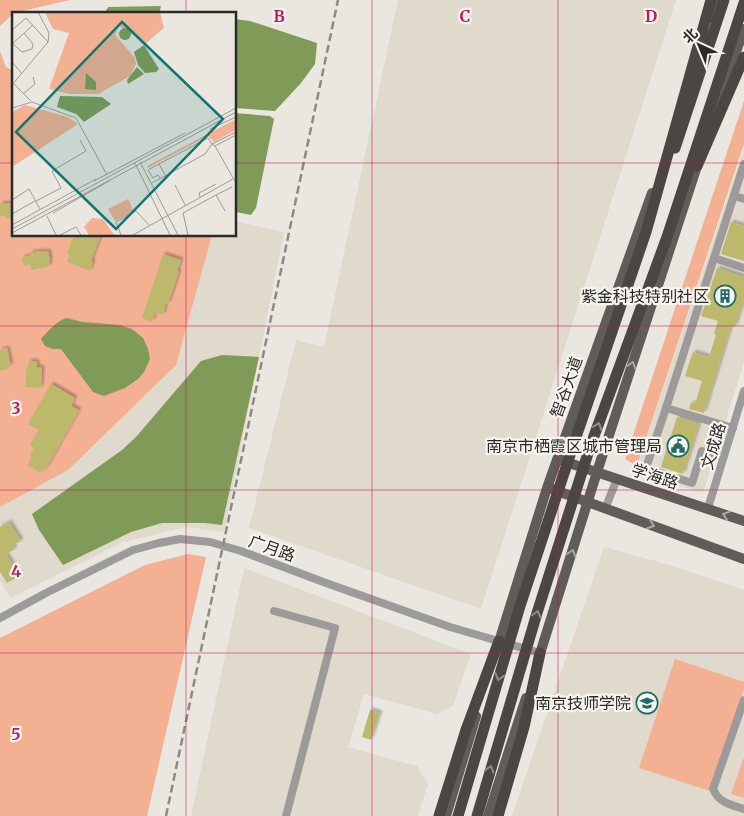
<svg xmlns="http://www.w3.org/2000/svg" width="744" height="816" font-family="Merriweather,'Noto Sans SC',serif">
<defs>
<filter id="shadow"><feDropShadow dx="2.5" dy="-2.5" stdDeviation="1" flood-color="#0004"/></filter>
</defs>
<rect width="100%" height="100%" fill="#eae7e1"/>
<g fill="#e0dacd">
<polygon points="398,0 676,0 481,609 249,528 296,340 324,347"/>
<polygon points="744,148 744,362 703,493 635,472"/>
<polygon points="0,163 14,235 235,235 235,221 284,232 224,532 187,527 123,542 11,598 0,581"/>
<polygon points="604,547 663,563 744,590 744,816 512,816"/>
<polygon points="244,568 471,654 453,706 437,714 364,694 348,747 417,766 428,784 418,816 191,816"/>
</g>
<g fill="#f4b093">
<polygon points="0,0 70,0 14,13 0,26"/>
<polygon points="0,51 6,67 14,71 14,235 212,235 176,365 68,470 0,507"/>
<polygon points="744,101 744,144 637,465 633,464 625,459"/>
<polygon points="188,554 206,557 147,816 0,816 0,638 145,565"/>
<polygon points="675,659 744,682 744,689 710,791 639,768"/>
<polygon points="743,759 744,759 744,798 731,794"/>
</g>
<g fill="#7f9b57">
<polygon points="161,6 159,14 104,14 108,7"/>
<polygon points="235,19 250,21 317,43 315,64 301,83 275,111 235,108"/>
<polygon points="235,113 270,116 274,119 256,208 251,215 236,212 235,210"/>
<path d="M66 318 83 322 120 325 132 329 143 338 148 349 150 359 144 372 138 379 125 388 104 396 93 392 61 349H53L45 346 41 339C48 331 56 322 66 318Z"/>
<polygon points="222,355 259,357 222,525 205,523 162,523 131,532 63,565 39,530 32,514 122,450 136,437 201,361"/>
</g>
<g fill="#bcb96d" filter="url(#shadow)">
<polygon points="12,203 14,213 12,213 13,218 6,218 5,216 0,216 0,204"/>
<polygon points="731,222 744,226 744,261 721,254"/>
<polygon points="74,235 94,235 100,237 91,261 93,262 90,271 67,262 70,254 67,253"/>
<polygon points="41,251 41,252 48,251 50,260 49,261 50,266 31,270 30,264 24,266 22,258 31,255 30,253"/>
<polygon points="163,254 181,260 177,271 179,271 168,304 166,303 163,315 155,313 152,322 142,318"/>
<polygon points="717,268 744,277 744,299 735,327 731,326 704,413 689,409 691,403 695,404 702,381 685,376 693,352 709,357 716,335 714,334 718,321 701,316"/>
<polygon points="7,348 11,366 7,367 7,369 0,371 0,350"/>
<polygon points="29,361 37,362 37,367 42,368 41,388 26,387 26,370 27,370"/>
<polygon points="51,384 75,398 71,406 79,410 47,467 41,473 28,466 31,457 30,456 34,448 30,445 39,430 28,424"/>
<polygon points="677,417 699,424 683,474 661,467"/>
<polygon points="9,522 21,541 13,545 15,549 6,554 19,576 7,583 0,572 0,527"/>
<polygon points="370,710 380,713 371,740 362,737"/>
</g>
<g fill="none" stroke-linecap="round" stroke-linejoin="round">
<g stroke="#9d9b99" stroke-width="8">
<polyline points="734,196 744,199"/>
<polyline points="714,258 744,268"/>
<polyline points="666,408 744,164"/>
<polyline points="723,458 702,451 692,483 646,468 666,408 733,428"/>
<polyline points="708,508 744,391"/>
<polyline points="605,509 617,479"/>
<polyline points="274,611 335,628 286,816"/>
<polyline points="0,618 46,593 133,550 159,543 180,539 210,542 241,551 326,583 450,627 540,653"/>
<path d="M744 700 713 789C719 803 731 805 744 809"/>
</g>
<g stroke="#605c59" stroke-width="10">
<polyline points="711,18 717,0"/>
<polyline points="715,113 744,29"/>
<polyline points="560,460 744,521"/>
<polyline points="552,489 744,559"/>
<polyline points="497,648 547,488 652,193"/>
<polyline points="538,660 597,472 699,160"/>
<polyline points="446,816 476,716"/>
<polyline points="488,816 526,698"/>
</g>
<g stroke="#4b4643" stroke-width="11">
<polyline points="675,148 724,0"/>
<polyline points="439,816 466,730 499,641"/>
<polyline points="498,816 524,727 540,653"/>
</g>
<polyline stroke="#8c8a86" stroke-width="2.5" stroke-dasharray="8 4" stroke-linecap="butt" points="166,816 338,0"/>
<g stroke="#4b4643" stroke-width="11">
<polyline points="697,166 744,57"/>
<polyline points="458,816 520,606 574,443 646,232 711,0"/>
<polyline points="477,816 537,613 590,447 667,237 744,3"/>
</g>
</g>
<defs><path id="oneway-chevron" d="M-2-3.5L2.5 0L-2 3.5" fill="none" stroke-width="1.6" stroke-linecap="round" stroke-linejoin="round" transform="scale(1.25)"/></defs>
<g stroke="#aca8a4">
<use href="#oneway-chevron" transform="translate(632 365) rotate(-72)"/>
<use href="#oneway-chevron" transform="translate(726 515) rotate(-161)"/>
<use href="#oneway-chevron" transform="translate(651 525) rotate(20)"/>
<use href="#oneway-chevron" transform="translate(572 553) rotate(-72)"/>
</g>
<g stroke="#908c87">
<use href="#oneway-chevron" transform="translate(598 426) rotate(-70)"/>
<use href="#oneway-chevron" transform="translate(537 614) rotate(-73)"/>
<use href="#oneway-chevron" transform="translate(499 677) rotate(107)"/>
<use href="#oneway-chevron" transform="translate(490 769) rotate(-73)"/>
</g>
<path fill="none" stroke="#c2185b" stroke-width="1" stroke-opacity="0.55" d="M186 0V14M372 0V816M558 0V816M0 163H14M235 163H744M186 235V816M0 326H744M0 490H744M0 653H744"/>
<defs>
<g id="building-ring" transform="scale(1.125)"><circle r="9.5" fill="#f7f4ee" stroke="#1f6b66" stroke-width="1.5"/><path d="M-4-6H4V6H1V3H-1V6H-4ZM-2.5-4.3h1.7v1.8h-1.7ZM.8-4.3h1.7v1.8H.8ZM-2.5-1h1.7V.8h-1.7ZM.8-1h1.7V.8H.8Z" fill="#1f6b66"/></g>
<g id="civic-ring" transform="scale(1.125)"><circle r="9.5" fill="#f7f4ee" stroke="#1f6b66" stroke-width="1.5"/><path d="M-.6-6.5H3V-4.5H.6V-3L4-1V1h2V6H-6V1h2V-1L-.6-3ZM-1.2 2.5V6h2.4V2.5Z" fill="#1f6b66"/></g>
<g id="university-ring" transform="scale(1.125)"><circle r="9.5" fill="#f7f4ee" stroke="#1f6b66" stroke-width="1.5"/><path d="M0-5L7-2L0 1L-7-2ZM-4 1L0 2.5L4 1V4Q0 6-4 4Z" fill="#1f6b66"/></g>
</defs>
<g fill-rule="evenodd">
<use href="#building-ring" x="725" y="296"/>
<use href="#civic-ring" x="678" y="446"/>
<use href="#university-ring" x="647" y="703"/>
</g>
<g text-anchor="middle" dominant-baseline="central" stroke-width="4.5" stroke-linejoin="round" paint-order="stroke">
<g font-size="16" fill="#2b2a28" stroke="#f7f4ee" text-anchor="end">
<text x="709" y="296">紫金科技特别社区</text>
<text x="662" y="446">南京市栖霞区城市管理局</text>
<text x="631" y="703">南京技师学院</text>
</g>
<g font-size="16" fill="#2b2a28" stroke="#f7f4ee">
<text transform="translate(566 387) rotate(-70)">智谷大道</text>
<text transform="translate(713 446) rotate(-73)">文成路</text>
<text transform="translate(655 476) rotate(18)">学海路</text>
<text transform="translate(272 548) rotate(20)">广月路</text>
</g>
</g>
<g transform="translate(12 12)">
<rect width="224" height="224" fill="#eae7e1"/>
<path d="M33 0H148L152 16 134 31 107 14 103 23 123 46 124 52 118 64 86 82H58L37 77 57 21 41 17ZM13 93 56 105 66 112 0 155V100ZM224 107V118L202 130 196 124 136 156 135 154ZM116 187 122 200 103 209 96 197ZM80 206 91 207 102 223H77L72 215Z" fill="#f4b093"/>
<path d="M107 22a6 6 0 1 1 12 0a6 6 0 1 1-12 0ZM132 33 147 57 144 60 133 61 126 53 122 40ZM125 55 132 62 116 72 115 68ZM74 61 84 70V78L73 77ZM48 84 90 85 99 92 72 110 64 102 45 95Z" fill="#7f9b57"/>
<path fill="none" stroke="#9e9b97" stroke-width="1" d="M0 18 14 6 36 30M0 31 10 40 20 37 21 32 12 21M0 32 21 13M0 50 10 62M0 70 19 89M0 73 36 30 37 21 26 0M12 81 23 72 21 65M0 96 20 90 64 106 95 163M198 117 224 105M203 134 224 171M128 150 166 223M123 151 158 223M147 152 196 126 200 132 224 120M148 166 146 163 141 166 136 158 147 152 153 163M82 169 173 121M140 171 193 142 200 132 203 134 224 123M163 173 173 193M204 183 220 175M188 185 187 181 204 172M0 188 17 177 28 197M24 189 49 176 40 159 74 139 68 128M41 201 97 169M0 202 23 189M35 204 44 223M0 213 84 167M0 217 224 96M0 221 224 100M48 223 64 215 69 223M109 223 104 210 124 199 137 213M121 223 221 167M176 223 171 201 204 183 213 199"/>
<path fill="#0f766e" fill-opacity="0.15" stroke="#0f766e" stroke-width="2.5" d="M110 10 211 107 104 217 4 120Z"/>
<rect width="224" height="224" fill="none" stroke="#2b2a28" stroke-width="2.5"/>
</g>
<g font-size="16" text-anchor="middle" font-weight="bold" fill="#c2185b" stroke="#f7f4ee" stroke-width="4.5" stroke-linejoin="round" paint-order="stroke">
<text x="279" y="22">B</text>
<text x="465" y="22">C</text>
<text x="651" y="22">D</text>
<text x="16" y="414">3</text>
<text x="16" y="577">4</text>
<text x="16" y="740">5</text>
</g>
<g transform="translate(699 45) rotate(316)" stroke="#f7f4ee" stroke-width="4" paint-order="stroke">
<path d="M0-4L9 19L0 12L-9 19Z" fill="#2b2a28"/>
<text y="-8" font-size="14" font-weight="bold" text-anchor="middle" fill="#2b2a28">北</text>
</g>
</svg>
